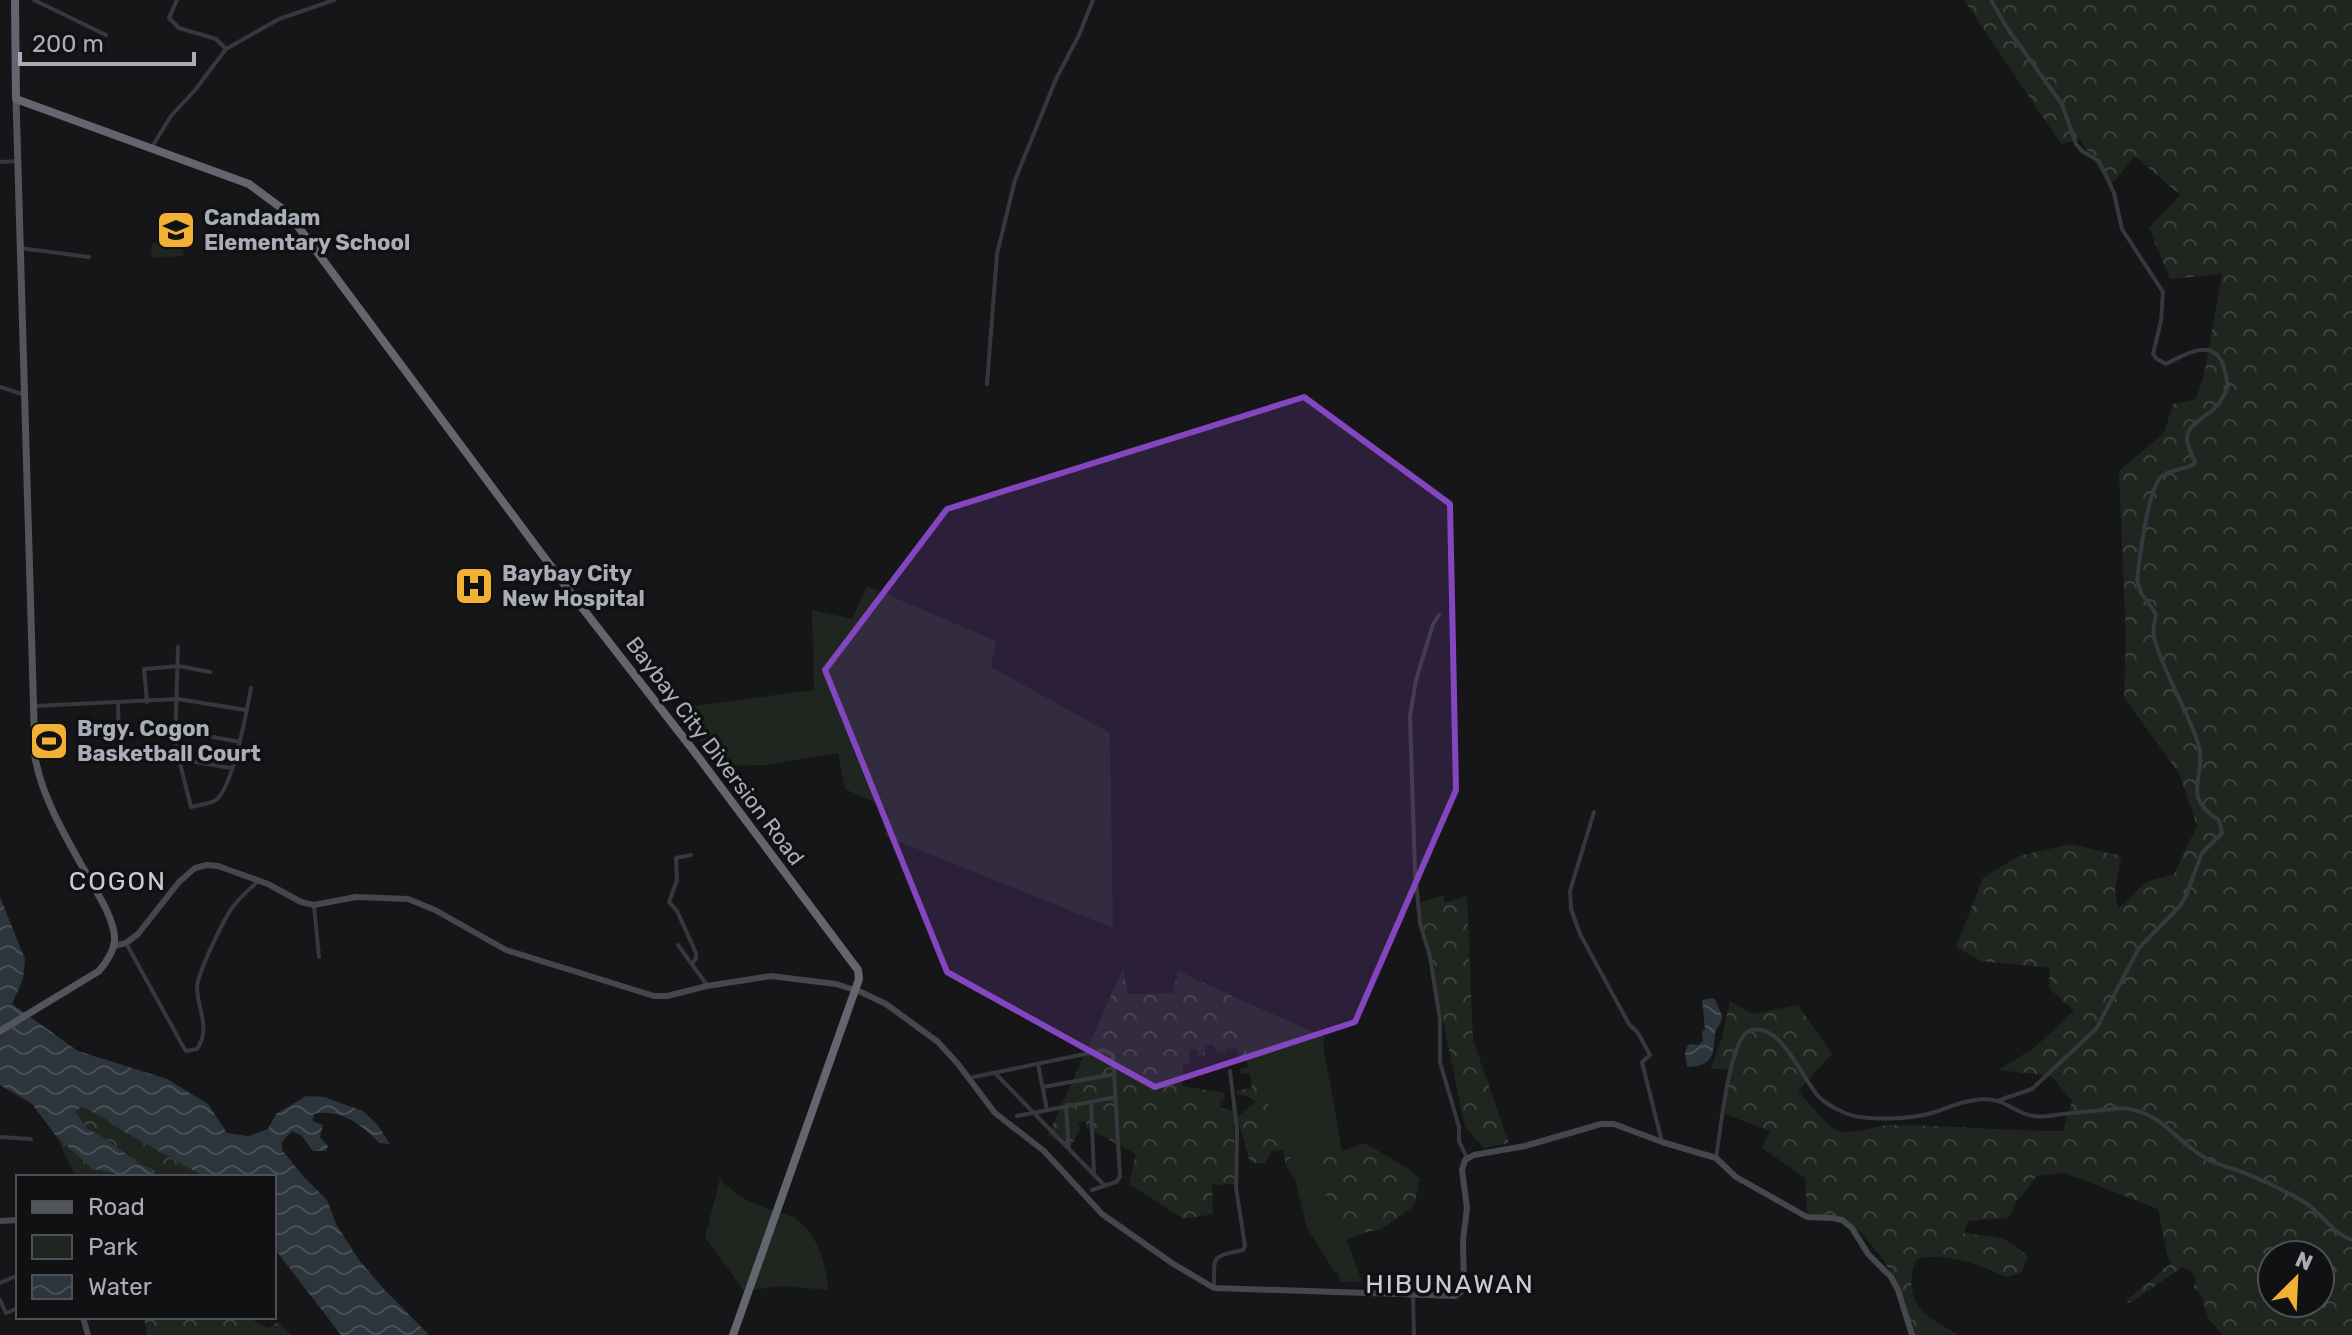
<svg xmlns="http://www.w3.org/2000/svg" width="2352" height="1335" font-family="Rubik,sans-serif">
<defs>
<pattern id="forest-crowns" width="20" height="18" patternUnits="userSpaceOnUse" patternTransform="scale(2)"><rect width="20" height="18" fill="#1e261f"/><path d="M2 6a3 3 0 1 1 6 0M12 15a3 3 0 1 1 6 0" fill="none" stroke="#3c433d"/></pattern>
<pattern id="water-waves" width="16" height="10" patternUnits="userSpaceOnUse" patternTransform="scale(2)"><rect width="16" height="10" fill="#2c353c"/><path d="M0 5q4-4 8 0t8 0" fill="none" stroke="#485056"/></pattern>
</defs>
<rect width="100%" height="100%" fill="#161618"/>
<g fill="#1e261f">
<polygon points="182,242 184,256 151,258 152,243"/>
<polygon points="867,586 996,641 991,667 1110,733 1113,928 885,836 888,809 845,789 838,753 765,765 720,766 677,708 814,690 812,610 852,619"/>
<polygon points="56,728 58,753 42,754 41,729"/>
<polygon points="1232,996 1325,1037 1323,1044 1342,1151 1320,1152 1331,1223 1347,1240 1362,1282 1340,1282 1338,1273 1334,1271 1307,1228 1295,1179 1286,1167 1291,1156 1232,1018"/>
<path d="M720 1179C734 1194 749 1203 769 1209 776 1212 786 1213 793 1217 816 1229 827 1266 828 1290L782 1286 744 1291 705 1237Z"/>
</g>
<g fill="url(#forest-crowns)" fill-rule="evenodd">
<path d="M1964 0H2352V1335H2223L2208 1318 2202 1297 2194 1287 2196 1279 2190 1270 2182 1267 2138 1298 2128 1303 2127 1300 2171 1263 2167 1254 2158 1209 2065 1173 2037 1176 2017 1201 2012 1213 2008 1218 1968 1221 1964 1233C1993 1237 2007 1234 2028 1257L2021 1273 2006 1277C1980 1265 1947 1252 1917 1259 1909 1273 1909 1295 1920 1309 1926 1317 1948 1328 1958 1335H1914L1904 1297 1896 1281 1880 1255 1862 1234 1840 1216 1807 1214 1805 1178 1762 1148 1770 1131 1725 1114 1728 1070 1711 1068 1721 1041 1730 1001 1753 1014 1798 1005 1832 1054 1798 1091C1808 1102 1825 1124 1837 1130 1850 1136 1877 1125 1892 1125 1949 1125 2006 1131 2063 1131L2072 1101 2051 1076 1998 1070 2034 1048 2074 1011 2049 988 2050 968 1981 961 1956 947 1983 878 2019 856 2071 844 2121 856 2115 892 2118 909 2146 882 2174 874 2197 826 2179 773 2124 698 2126 638 2119 471 2164 433 2173 404 2196 399 2204 375 2222 274 2170 279 2149 228 2180 195 2135 156 2110 186 2080 139 2061 144ZM2272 1255H2320V1303H2272Z"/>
<polygon points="1444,895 1444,903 1467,896 1473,1040 1509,1143 1484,1148 1465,1127 1430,957 1420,923 1420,903"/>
<polygon points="1123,969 1128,994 1173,993 1178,971 1232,996 1232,1018 1291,1156 1286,1167 1283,1150 1272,1151 1265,1164 1250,1162 1237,1117 1256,1102 1249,1097 1236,1094 1236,1091 1252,1088 1250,1073 1240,1074 1240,1069 1248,1067 1246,1057 1238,1059 1238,1049 1226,1048 1225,1052 1215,1051 1214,1045 1204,1046 1205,1055 1198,1056 1197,1049 1189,1050 1190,1064 1183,1064 1182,1086 1224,1093 1225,1100 1220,1101 1221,1108 1234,1111 1234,1184 1212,1185 1213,1214 1184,1219 1129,1184 1136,1154 1087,1128 1086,1121 1078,1123 1080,1130 1069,1149 1048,1135"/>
<polygon points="82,1107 103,1117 114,1126 205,1177 151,1177 156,1169 140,1164 100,1135 87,1129 74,1110"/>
<polygon points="56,1136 92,1169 115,1173 122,1177 76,1177"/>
<polygon points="1365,1143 1405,1167 1420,1179 1414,1206 1380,1230 1369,1231 1347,1240 1331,1223 1319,1152 1342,1151"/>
<polygon points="144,1317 255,1317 254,1321 267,1328 278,1322 291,1335 147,1335"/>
</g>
<g fill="url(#water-waves)">
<path d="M0 897 25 959 23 979 12 1004 78 1051 167 1079 208 1104 227 1133 248 1136 268 1129 276 1114 306 1096 324 1097 363 1111 377 1124 390 1144 379 1143C362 1125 340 1108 314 1114L313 1121 323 1125 320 1137 328 1146 326 1151H313L302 1136 292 1131 282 1142V1150L303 1176 327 1200 336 1224 359 1260 382 1287 429 1335H341L274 1248V1177H205L114 1126 103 1117 82 1107 75 1111 87 1129 100 1135 140 1164 156 1170 151 1177H122L115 1173 92 1169 56 1136 32 1104 0 1085Z"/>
<path d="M1712 998 1715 999C1716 1004 1721 1011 1722 1016 1722 1025 1716 1026 1715 1034 1713 1056 1713 1066 1687 1067L1685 1053 1687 1046 1690 1044 1698 1045 1703 1041 1702 1032 1705 1029 1702 1000Z"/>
</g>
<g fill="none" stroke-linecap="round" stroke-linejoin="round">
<g stroke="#37383d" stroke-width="4">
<polyline points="34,0 106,35"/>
<polyline points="177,0 169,18 179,28 216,39 226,49"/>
<path d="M1991 0 2007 28 2062 104 2076 144 2082 151 2099 161 2114 193 2122 229 2163 292 2161 321 2153 354 2157 359 2166 364C2181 357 2209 338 2221 360 2225 367 2226 378 2228 386 2225 394 2220 403 2214 409 2206 416 2188 425 2187 437 2186 445 2193 456 2195 463 2185 471 2170 468 2161 477 2147 492 2140 557 2137 580L2141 593 2156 614C2155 621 2152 631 2154 638 2164 674 2186 707 2198 743 2209 775 2178 795 2219 820L2222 833 2202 853 2185 898 2180 906 2139 948 2096 1029 2032 1089 2000 1100"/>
<polyline points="152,147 171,116 195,90 226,49 279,19 334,0"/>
<polyline points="0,162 18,161"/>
<polyline points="20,248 89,257"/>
<polyline points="987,384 997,254 1015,180 1056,79 1079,35 1093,0"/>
<polyline points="0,387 25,395"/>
<polyline points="1439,615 1433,624 1416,680 1410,716 1415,872 1420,923 1430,957 1440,1019 1440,1062 1459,1127 1459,1141 1467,1158"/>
<path d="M178 647 175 743 191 807C198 805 210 804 216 800 233 787 247 710 251 688"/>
<polyline points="118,702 119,745"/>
<polyline points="147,702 144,669 179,666 210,672"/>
<polyline points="34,706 178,699 246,710"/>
<polyline points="176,730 240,742"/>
<polyline points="178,759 231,768"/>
<polyline points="1594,812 1570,891 1571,909 1580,934 1629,1024 1638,1033 1650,1055 1642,1062 1662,1142"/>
<polyline points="691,855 676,858 677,880 669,902 677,911 696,953 696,958 692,964"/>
<polyline points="314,905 319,957"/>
<path d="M126 943 184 1048 186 1051 197 1049C211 1028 198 1011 197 988 197 974 223 921 232 908 239 898 250 889 258 881"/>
<polyline points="678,945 707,985"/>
<polyline points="1038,1064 1047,1110"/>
<polyline points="995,1073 1105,1186"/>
<polyline points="969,1078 1104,1050 1113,1055 1120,1177 1116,1182 1092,1190"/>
<polyline points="1043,1087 1114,1074"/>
<polyline points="1091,1102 1094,1175"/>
<polyline points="1066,1107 1069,1149"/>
<polyline points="1017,1116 1116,1097"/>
<polyline points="0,1137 31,1139"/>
<path d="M1716 1158C1720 1135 1729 1039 1749 1031 1780 1019 1802 1079 1819 1097 1826 1104 1836 1109 1845 1113 1865 1122 1914 1119 1935 1112 1949 1107 1960 1102 1975 1100 2006 1096 2009 1111 2033 1116 2042 1118 2054 1115 2063 1114 2083 1112 2103 1110 2124 1108 2166 1114 2174 1141 2207 1159 2218 1165 2231 1168 2242 1172 2263 1180 2284 1190 2304 1202 2321 1212 2333 1234 2352 1240"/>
<polyline points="0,1283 18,1275"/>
<path d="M1214 1288C1214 1255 1211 1257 1243 1250L1245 1246 1236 1188 1237 1129 1230 1071"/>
<polyline points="1413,1296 1414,1335"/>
<polyline points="0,1300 6,1313 18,1308"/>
</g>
<g stroke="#45474d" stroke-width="6">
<polyline points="114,946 126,943 138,934 179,882 195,868 207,865 218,866 268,884 301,902 314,905 356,897 408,899 435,910 506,950 654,996 667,996 707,986 771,976 836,984 861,992 886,1004 938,1042 958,1064 995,1113 1044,1151 1102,1214 1172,1263 1214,1288 1455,1296 1461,1292 1464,1287 1463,1240 1467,1208 1462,1170 1465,1160 1474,1155 1525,1146 1601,1124 1614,1124 1662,1142 1716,1158 1736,1177 1807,1217 1833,1218 1842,1220 1852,1228 1868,1254 1891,1277 1898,1290 1912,1335"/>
<polyline points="0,1221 18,1220"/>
<polyline points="83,1317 88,1335"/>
</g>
<path stroke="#53555c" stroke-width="7" d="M0 1031 99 971C119 947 118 935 106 909 82 863 43 807 35 757L16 99"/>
<polyline stroke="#63666e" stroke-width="8" points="15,0 16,99 249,184 288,213 573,596 693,750 858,970 859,979 733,1335"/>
</g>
<path fill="#8446be" fill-opacity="0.2" stroke="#8446be" stroke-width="6" stroke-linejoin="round" d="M1304 397 1450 504 1456 790 1355 1022 1155 1087 947 972 825 670 947 509Z"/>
<defs>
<g id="school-square" transform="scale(2)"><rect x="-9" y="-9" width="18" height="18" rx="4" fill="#f2b134" stroke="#111113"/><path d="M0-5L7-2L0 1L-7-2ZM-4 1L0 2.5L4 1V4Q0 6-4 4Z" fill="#111"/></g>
<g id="hospital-square" transform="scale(2)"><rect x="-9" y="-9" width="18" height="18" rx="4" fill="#f2b134" stroke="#111113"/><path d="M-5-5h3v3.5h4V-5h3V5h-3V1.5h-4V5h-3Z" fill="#111"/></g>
<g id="stadium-square" transform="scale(2)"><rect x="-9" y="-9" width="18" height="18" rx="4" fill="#f2b134" stroke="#111113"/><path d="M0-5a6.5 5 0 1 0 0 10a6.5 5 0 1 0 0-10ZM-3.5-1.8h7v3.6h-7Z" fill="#111"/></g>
</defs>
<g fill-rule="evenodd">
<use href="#school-square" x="176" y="230"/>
<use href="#hospital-square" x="474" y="586"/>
<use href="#stadium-square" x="49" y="741"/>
</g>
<g text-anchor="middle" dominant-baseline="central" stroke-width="7" stroke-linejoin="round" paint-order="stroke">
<g font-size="22" font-weight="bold" fill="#a8adb8" stroke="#111113" text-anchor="start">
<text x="204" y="217">Candadam<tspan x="204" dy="25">Elementary School</tspan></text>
<text x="502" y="573">Baybay City<tspan x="502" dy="25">New Hospital</tspan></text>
<text x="77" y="728">Brgy. Cogon<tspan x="77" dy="25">Basketball Court</tspan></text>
</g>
<g font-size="22" fill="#a8adb8" stroke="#111113">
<text transform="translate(715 751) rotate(53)">Baybay City Diversion Road</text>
</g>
<g font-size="26" letter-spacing="2" fill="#c9ccd4" stroke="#111113">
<text x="118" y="881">COGON</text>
<text x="1450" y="1284">HIBUNAWAN</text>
</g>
</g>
<rect x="16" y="1175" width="260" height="144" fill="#111113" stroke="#4d4f55" stroke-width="2"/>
<rect x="32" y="1201" width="40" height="12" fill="#53555c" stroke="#4d4f55" stroke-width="2"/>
<text x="88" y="1215" font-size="24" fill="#a8adb8">Road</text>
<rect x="32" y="1235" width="40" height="24" fill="#1e261f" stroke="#4d4f55" stroke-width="2"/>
<text x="88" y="1255" font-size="24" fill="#a8adb8">Park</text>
<rect x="32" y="1275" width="40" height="24" fill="url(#water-waves)" stroke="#4d4f55" stroke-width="2"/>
<text x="88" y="1295" font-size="24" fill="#a8adb8">Water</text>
<g transform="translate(2296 1279) rotate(24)"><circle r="38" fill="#111113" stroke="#4d4f55" stroke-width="2"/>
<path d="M0-6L14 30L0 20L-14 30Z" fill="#f2b134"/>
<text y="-12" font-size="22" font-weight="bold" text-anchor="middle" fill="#a8adb8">N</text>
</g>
<path d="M20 52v12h174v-12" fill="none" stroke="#a8adb8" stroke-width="4"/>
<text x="32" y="52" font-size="24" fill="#a8adb8" stroke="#111113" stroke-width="6" paint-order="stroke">200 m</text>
</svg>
